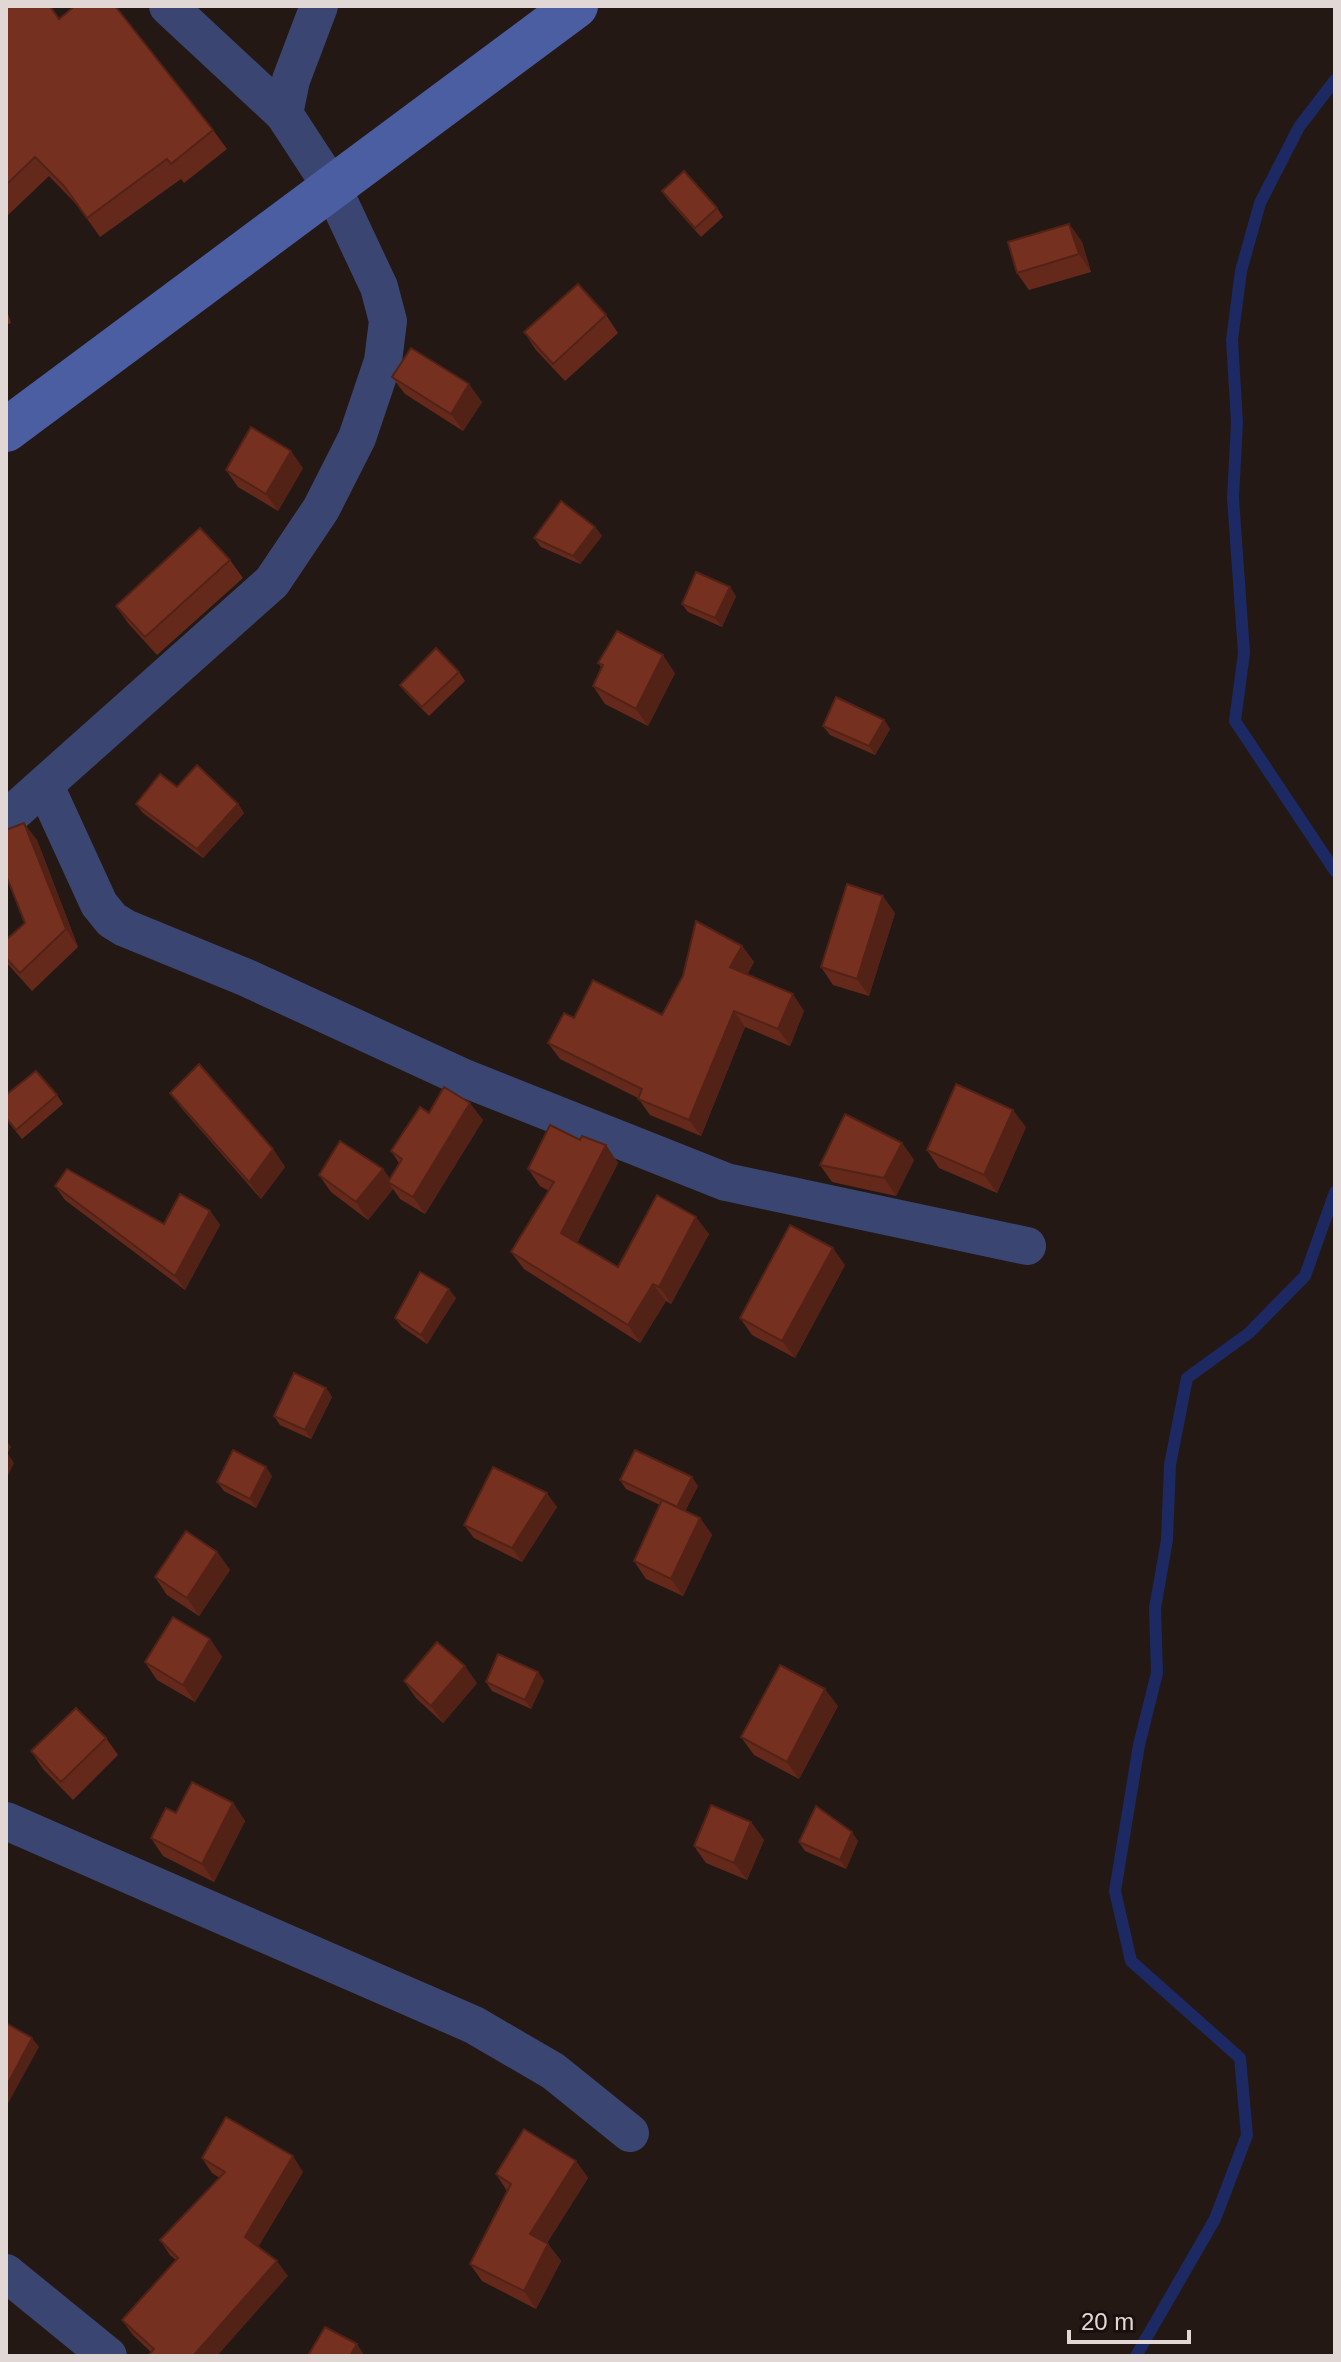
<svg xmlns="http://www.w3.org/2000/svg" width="1341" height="2362" font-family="Arial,sans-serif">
<rect width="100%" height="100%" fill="#241815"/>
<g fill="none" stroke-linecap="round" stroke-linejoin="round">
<g stroke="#1d2963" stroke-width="12">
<polyline points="1335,80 1299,127 1260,203 1241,271 1232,340 1237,422 1233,498 1244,653 1235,721 1335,871"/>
<polyline points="1136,2356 1215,2219 1247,2135 1240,2058 1131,1961 1115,1891 1139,1745 1157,1673 1155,1608 1167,1540 1170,1465 1187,1378 1249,1333 1305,1276 1335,1192"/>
</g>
<g stroke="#3a4671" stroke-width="38">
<polyline points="168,6 284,114"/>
<polyline points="45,786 99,904 112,920 125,928 247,978 464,1078 726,1182 1027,1246"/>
<polyline points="6,819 272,582 321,509 357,438 383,361 388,321 379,287 333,189 284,114 291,80 319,6"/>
<polyline points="6,1821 474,2025 553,2071 630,2133"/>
<polyline points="6,2273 108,2356"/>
</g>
<polyline stroke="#4b5ea2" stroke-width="44" points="6,430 576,6"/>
</g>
<g fill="#65291c">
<polygon points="6,6 59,19 213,130 227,149 184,183 181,179 100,237 78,206 49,176 6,217"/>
<polygon points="662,191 717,208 723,217 701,237 668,200"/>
<polygon points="1069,224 1082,242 1091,272 1029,290 1017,273"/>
<polygon points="6,308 11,323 6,325"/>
<polygon points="606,315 618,333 565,381 536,350 524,332"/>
<polygon points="392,377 482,402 463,431 405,394"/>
<polygon points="303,468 278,511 238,487 226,470"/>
<polygon points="595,527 602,536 580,564 541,547 534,538"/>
<polygon points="230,560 243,578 157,655 128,623 116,606"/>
<polygon points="736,596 722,627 688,612 682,604"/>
<polygon points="598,663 675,673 648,726 605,704 593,686 601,667"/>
<polygon points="459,672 465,681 429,716 406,693 400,685"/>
<polygon points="884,720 890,729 875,755 830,735 823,726"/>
<polygon points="136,804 238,804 244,813 203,858 143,813"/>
<polygon points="37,840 78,947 32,991 6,962 6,940 25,923"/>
<polygon points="895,913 869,996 833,985 821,967"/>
<polygon points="742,946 754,962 747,975 804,1011 790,1046 745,1027 701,1136 650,1115 638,1098 560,1059 548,1043 574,1018 662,1015"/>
<polygon points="170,1093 273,1149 285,1167 261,1199 183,1110"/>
<polygon points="6,1095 57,1095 63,1104 22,1139 6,1119"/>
<polygon points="429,1113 483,1120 425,1214 400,1199 393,1189 368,1220 331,1192 319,1175 383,1169 390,1179 399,1163 391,1151"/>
<polygon points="1026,1127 997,1193 939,1168 927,1150"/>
<polygon points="580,1140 606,1145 618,1163 577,1243 618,1267 709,1234 671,1304 666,1301 640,1343 524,1269 511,1252 549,1191 540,1186 528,1169"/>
<polygon points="902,1143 914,1160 896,1196 832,1182 820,1165"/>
<polygon points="55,1186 164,1224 210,1211 220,1225 185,1290 65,1200"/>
<polygon points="845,1265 795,1358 752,1335 740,1318"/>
<polygon points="456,1298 427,1344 402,1327 395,1318"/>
<polygon points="326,1388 332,1397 311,1439 280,1425 274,1416"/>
<polygon points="272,1476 256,1508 224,1491 217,1482"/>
<polygon points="620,1480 698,1486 685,1511 700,1518 712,1535 683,1596 646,1579 634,1561 660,1505 626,1489"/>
<polygon points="557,1507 522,1562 474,1538 464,1525"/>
<polygon points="217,1552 230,1570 199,1616 167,1595 155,1577"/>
<polygon points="210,1639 222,1657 195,1702 157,1680 145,1662"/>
<polygon points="538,1672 544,1681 531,1709 492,1691 486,1682"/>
<polygon points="404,1681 477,1683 443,1723 416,1698"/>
<polygon points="838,1706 799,1779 754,1755 741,1737"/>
<polygon points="106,1738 118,1755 73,1800 43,1769 31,1751"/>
<polygon points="233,1803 245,1821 214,1882 163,1856 151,1838 176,1813"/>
<polygon points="751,1822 764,1840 747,1880 706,1863 694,1846"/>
<polygon points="858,1841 846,1869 805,1851 799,1842"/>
<polygon points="202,2158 303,2172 258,2247 288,2276 151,2352 133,2335 122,2320 176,2260 170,2255 160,2240 220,2178 212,2173"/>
<polygon points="576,2161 588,2178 547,2243 561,2261 536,2309 482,2281 470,2264 507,2191 496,2174"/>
</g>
<g fill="#532216">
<polygon points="1069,224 1082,242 1091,272 1079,254"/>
<polygon points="469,384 482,402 463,431 451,414"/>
<polygon points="291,451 303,468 278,511 266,494"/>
<polygon points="595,527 602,536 580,564 573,556"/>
<polygon points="730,587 736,596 722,627 715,618"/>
<polygon points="663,655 675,673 648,726 636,709"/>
<polygon points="884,720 890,729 875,755 869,746"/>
<polygon points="238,804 244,813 203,858 197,849"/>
<polygon points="24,823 37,840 78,947 66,929"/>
<polygon points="883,896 895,913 869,996 857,979"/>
<polygon points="742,946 754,962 742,984 730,967"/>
<polygon points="793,994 804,1011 790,1046 778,1029"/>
<polygon points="734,1011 745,1027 701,1136 689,1120"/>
<polygon points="470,1103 483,1120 425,1214 413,1197"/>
<polygon points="1013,1110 1026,1127 997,1193 984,1175"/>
<polygon points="902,1143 914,1160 896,1196 884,1178"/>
<polygon points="606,1145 618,1163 573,1251 561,1233"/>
<polygon points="273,1149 285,1167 261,1199 249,1182"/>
<polygon points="383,1169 394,1185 388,1182 393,1189 368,1220 356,1202"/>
<polygon points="210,1211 220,1225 185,1290 175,1276"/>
<polygon points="696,1217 709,1234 671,1304 659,1287"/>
<polygon points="833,1248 845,1265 795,1358 782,1341"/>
<polygon points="653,1284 666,1301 640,1343 628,1325"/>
<polygon points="449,1289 456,1298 427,1344 421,1335"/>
<polygon points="326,1388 332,1397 311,1439 305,1430"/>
<polygon points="6,1440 11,1447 6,1456"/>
<polygon points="8,1454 14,1463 6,1479 6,1458"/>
<polygon points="266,1467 272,1476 256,1508 250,1499"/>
<polygon points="692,1477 698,1486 682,1517 676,1508"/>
<polygon points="547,1493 557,1507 522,1562 512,1548"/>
<polygon points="700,1518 712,1535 683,1596 671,1579"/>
<polygon points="217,1552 230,1570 199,1616 187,1598"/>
<polygon points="210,1639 222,1657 195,1702 183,1685"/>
<polygon points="465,1666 477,1683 443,1723 431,1706"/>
<polygon points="538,1672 544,1681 531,1709 525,1700"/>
<polygon points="825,1689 838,1706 799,1779 787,1762"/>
<polygon points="233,1803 245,1821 214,1882 202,1864"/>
<polygon points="751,1822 764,1840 747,1880 734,1863"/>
<polygon points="852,1832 858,1841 846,1869 840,1860"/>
<polygon points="32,2038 39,2047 6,2107 6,2087"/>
<polygon points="293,2156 303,2172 255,2252 245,2237"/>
<polygon points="576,2161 588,2178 542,2251 530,2234"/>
<polygon points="548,2244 561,2261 536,2309 524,2291"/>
<polygon points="277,2261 288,2276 217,2356 193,2356"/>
<polygon points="357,2344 363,2353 361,2356 350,2356"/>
</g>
<g fill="#763020" stroke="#532216" stroke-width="2">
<polygon points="6,6 50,6 59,19 75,6 115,6 213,130 171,164 167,159 87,218 64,186 35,157 6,185"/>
<polygon points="684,171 717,208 695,228 662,191"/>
<polygon points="1069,224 1079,254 1017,273 1008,242"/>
<polygon points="578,284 606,315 553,364 524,332"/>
<polygon points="411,348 469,384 451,414 392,377"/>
<polygon points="251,427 291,451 266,494 226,470"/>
<polygon points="561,501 595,527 573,556 534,538"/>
<polygon points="200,528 230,560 145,637 116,606"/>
<polygon points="696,572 730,587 715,618 682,604"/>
<polygon points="617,631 663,655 636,709 593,686 603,665 598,663"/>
<polygon points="436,648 459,672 422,707 400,685"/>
<polygon points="836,697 884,720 869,746 823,726"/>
<polygon points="197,765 238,804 197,849 136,804 160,774 177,787"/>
<polygon points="24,823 66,929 20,973 6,958 6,940 25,923 6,875 6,830"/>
<polygon points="847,884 883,896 857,979 821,967"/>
<polygon points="696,921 742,946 730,967 793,994 778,1029 734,1011 689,1120 638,1099 642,1089 548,1043 564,1013 574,1018 593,980 662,1015 683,976"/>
<polygon points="199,1064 273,1149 249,1182 170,1093"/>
<polygon points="36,1071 57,1095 16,1130 6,1118 6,1095"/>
<polygon points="956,1084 1013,1110 984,1175 927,1150"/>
<polygon points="444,1087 470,1103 413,1197 388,1182 402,1159 391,1151 420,1107 429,1113"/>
<polygon points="845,1114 902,1143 884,1178 820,1165"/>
<polygon points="550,1125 580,1140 582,1136 606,1145 561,1233 618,1267 657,1195 696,1217 659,1287 653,1284 628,1325 511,1252 554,1182 528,1169"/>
<polygon points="340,1141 383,1169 356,1202 319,1175"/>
<polygon points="67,1169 164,1224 180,1194 210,1211 175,1276 55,1186"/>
<polygon points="790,1225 833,1248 782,1341 740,1318"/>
<polygon points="420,1272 449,1289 421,1335 395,1318"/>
<polygon points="294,1373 326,1388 305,1430 274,1416"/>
<polygon points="233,1450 266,1467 250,1499 217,1482"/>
<polygon points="635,1450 692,1477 677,1507 620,1480"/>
<polygon points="493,1467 547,1493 512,1548 464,1525"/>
<polygon points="662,1500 700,1518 671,1579 634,1561"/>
<polygon points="186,1531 217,1552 187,1598 155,1577"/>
<polygon points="173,1617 210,1639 183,1685 145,1662"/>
<polygon points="437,1642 465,1666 431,1706 404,1681"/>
<polygon points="498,1654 538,1672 525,1700 486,1682"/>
<polygon points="780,1665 825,1689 787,1762 741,1737"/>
<polygon points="76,1708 106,1738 61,1782 31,1751"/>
<polygon points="192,1782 233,1803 202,1864 151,1838 166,1808 176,1813"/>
<polygon points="711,1805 751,1822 734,1863 694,1846"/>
<polygon points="816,1806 852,1832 840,1860 799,1842"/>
<polygon points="6,2023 32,2038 6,2087"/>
<polygon points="226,2117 293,2156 245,2237 277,2261 193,2356 148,2356 154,2349 122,2320 178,2258 160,2240 225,2172 202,2158"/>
<polygon points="524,2129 576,2161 530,2234 548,2244 524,2291 470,2264 511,2184 496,2174"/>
<polygon points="325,2327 357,2344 350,2356 314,2356 309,2354"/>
</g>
<rect width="1341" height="2362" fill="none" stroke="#e1d8d6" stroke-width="16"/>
<path d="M1069 2330v12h120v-12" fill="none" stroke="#e1d8d6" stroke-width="4"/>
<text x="1081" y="2330" font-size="24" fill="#e1d8d6" stroke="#1a0f0c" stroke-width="6" paint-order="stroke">20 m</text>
</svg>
